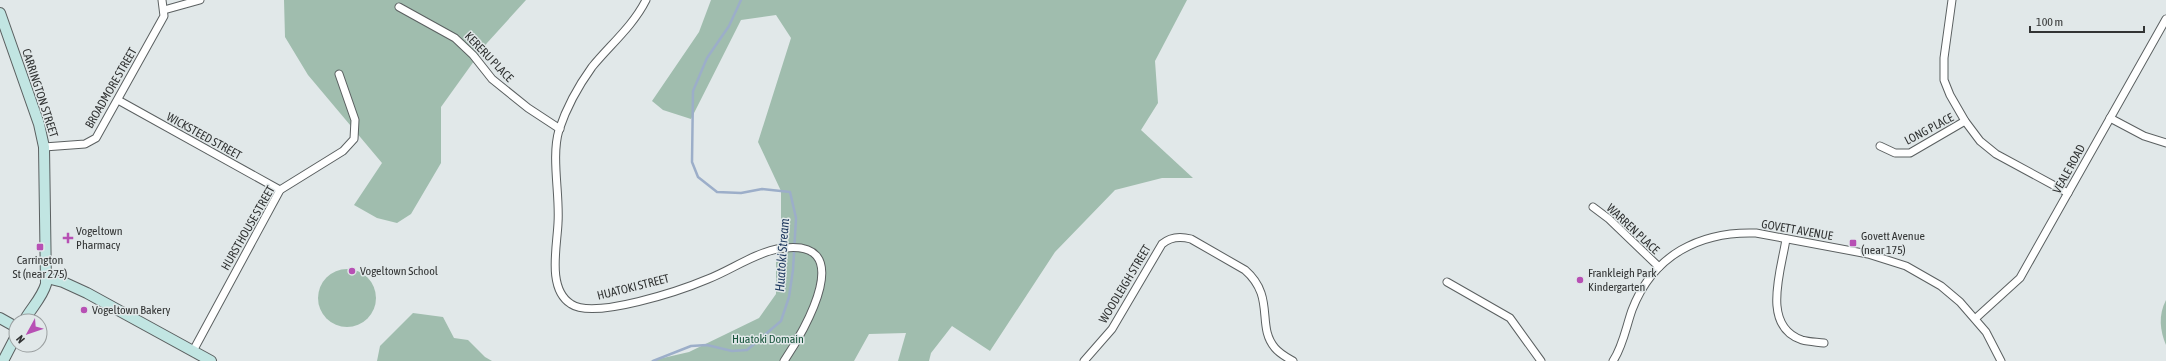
<svg xmlns="http://www.w3.org/2000/svg" width="2166" height="361" font-family="'Asap Condensed',sans-serif">
<rect width="100%" height="100%" fill="#e1e8e9"/>
<g fill="#a0bdae">
<polygon points="284,0 526,0 487,43 441,107 441,163 411,214 397,223 377,218 354,205 382,163 308,75 285,37"/>
<polygon points="711,0 1187,0 1155,61 1158,103 1141,130 1193,178 1162,178 1115,190 1055,252 990,351 952,326 931,353 929,361 898,361 906,333 869,334 854,361 650,361 689,352 759,318 776,294 776,262 786,261 781,226 781,191 758,142 791,38 776,15 741,20 691,119 663,110 652,101 699,32"/>
<circle cx="347" cy="298" r="29"/>
<path d="M2166 300V345C2160 331 2158 315 2166 300Z"/>
<polygon points="413,313 443,317 454,338 468,340 485,357 492,361 377,361 380,346"/>
</g>
<g fill="none" stroke-linecap="round" stroke-linejoin="round">
<polyline stroke="#9caec9" stroke-width="2.5" points="653,361 691,346 707,345 732,351 747,350 781,321 789,297 793,270 796,218 790,192 762,189 741,193 717,192 698,177 692,162 693,91 707,58 729,26 741,0"/>
<g stroke="#5b6061" stroke-width="9">
<g id="minor">
<path d="M646 0C633 26 610 45 592 67 579 85 566 109 559 130 551 157 560 194 558 223 557 247 547 289 571 304 594 320 682 290 708 279 731 270 753 254 777 249 861 234 805 330 784 361"/>
<polyline points="1952,0 1944,58 1944,80 1950,95 1965,121 1980,141 1996,154 2068,193"/>
<polyline points="399,7 455,38 473,55 492,79 528,108 560,129"/>
<polyline points="164,10 200,0"/>
<polyline points="118,100 280,190"/>
<polyline points="2110,118 2144,136 2166,143"/>
<polyline points="1880,146 1895,153 1910,153 1965,121"/>
<polyline points="44,147 85,144 96,138 164,16 162,0"/>
<polyline points="1593,207 1609,219 1659,267"/>
<path d="M1786 239C1782 268 1760 326 1802 340 1809 342 1817 342 1824 343"/>
<polyline points="1447,282 1510,318 1541,361"/>
<polyline points="1976,318 2020,278 2166,19"/>
<polyline points="193,351 280,190 343,151 354,139 355,120 339,74"/>
<path d="M1084 361 1112 329 1162 244C1170 237 1180 236 1191 239L1245 270C1276 297 1256 326 1275 348 1280 354 1286 357 1293 361"/>
<path d="M1613 361C1623 346 1626 327 1632 310 1653 255 1700 231 1756 233L1868 254 1906 266 1941 286 1960 302 1986 332 2001 361"/>
</g>
</g>
<g stroke="#5b6061" stroke-width="12">
<g id="secondary">
<path d="M0 13 39 124 44 147 46 284C42 298 31 308 24 321"/>
<polyline points="47,278 63,282 87,293 211,361"/>
<polyline points="0,318 16,327"/>
<polyline points="3,361 16,336"/>
</g>
</g>
<use href="#minor" stroke="#fff" stroke-width="7"/>
<use href="#secondary" stroke="#c1e5e2" stroke-width="10"/>
</g>
<g fill="#b750b4" stroke="#e1e8e9" stroke-width="1.5">
<path d="M66 232h4v4h4v4h-4v4h-4v-4h-4v-4h4z"/>
<rect x="1849" y="239" width="8" height="8" rx="2"/>
<rect x="36" y="243" width="8" height="8" rx="2"/>
<circle cx="352" cy="271" r="4"/>
<circle cx="1580" cy="280" r="4"/>
<circle cx="84" cy="310" r="4"/>
</g>
<g text-anchor="middle" dominant-baseline="central" stroke-width="3" stroke-linejoin="round" paint-order="stroke">
<g font-size="12" fill="#323434" stroke="#e1e8e9">
<text transform="translate(489 57) rotate(46)">KERERU PLACE</text>
<text transform="translate(111 88) rotate(-60)">BROADMORE STREET</text>
<text transform="translate(40 93) rotate(72)">CARRINGTON STREET</text>
<text transform="translate(1929 129) rotate(-28)">LONG PLACE</text>
<text transform="translate(204 136) rotate(29)">WICKSTEED STREET</text>
<text transform="translate(2069 169) rotate(-61)">VEALE ROAD</text>
<text transform="translate(248 228) rotate(-60)">HURSTHOUSE STREET</text>
<text transform="translate(1633 229) rotate(43)">WARREN PLACE</text>
<text transform="translate(1797 230) rotate(10)">GOVETT AVENUE</text>
<text transform="translate(1125 284) rotate(-59)">WOODLEIGH STREET</text>
<text transform="translate(633 287) rotate(-14)">HUATOKI STREET</text>
</g>
<g font-size="12" fill="#323434" stroke="#e1e8e9" text-anchor="start">
<text x="76" y="231">Vogeltown<tspan x="76" dy="14">Pharmacy</tspan></text>
<text x="1861" y="236">Govett Avenue<tspan x="1861" dy="14">(near 175)</tspan></text>
<text x="40" y="260" text-anchor="middle">Carrington<tspan x="40" dy="14">St (near 275)</tspan></text>
<text x="360" y="271">Vogeltown School</text>
<text x="1588" y="273">Frankleigh Park<tspan x="1588" dy="14">Kindergarten</tspan></text>
<text x="92" y="310">Vogeltown Bakery</text>
</g>
<g font-size="12" fill="#19553d" stroke="#e1e8e9">
<text x="768" y="339">Huatoki Domain</text>
</g>
<g font-size="13" font-style="italic" fill="#213b61" stroke="#e1e8e9">
<text transform="translate(782 255) rotate(-86)">Huatoki Stream</text>
</g>
</g>
<g transform="translate(28 333) rotate(230)"><circle r="19" fill="#e1e8e9" stroke="#9ba0a1"/>
<path d="M0-3L7 15L0 10L-7 15Z" fill="#b750b4"/>
<text y="-6" font-size="11" font-weight="bold" text-anchor="middle" fill="#323434">N</text>
</g>
<path d="M2030 26v6h114v-6" fill="none" stroke="#323434" stroke-width="2"/>
<text x="2036" y="26" font-size="12" fill="#323434" stroke="#e1e8e9" stroke-width="3" paint-order="stroke">100 m</text>
</svg>
